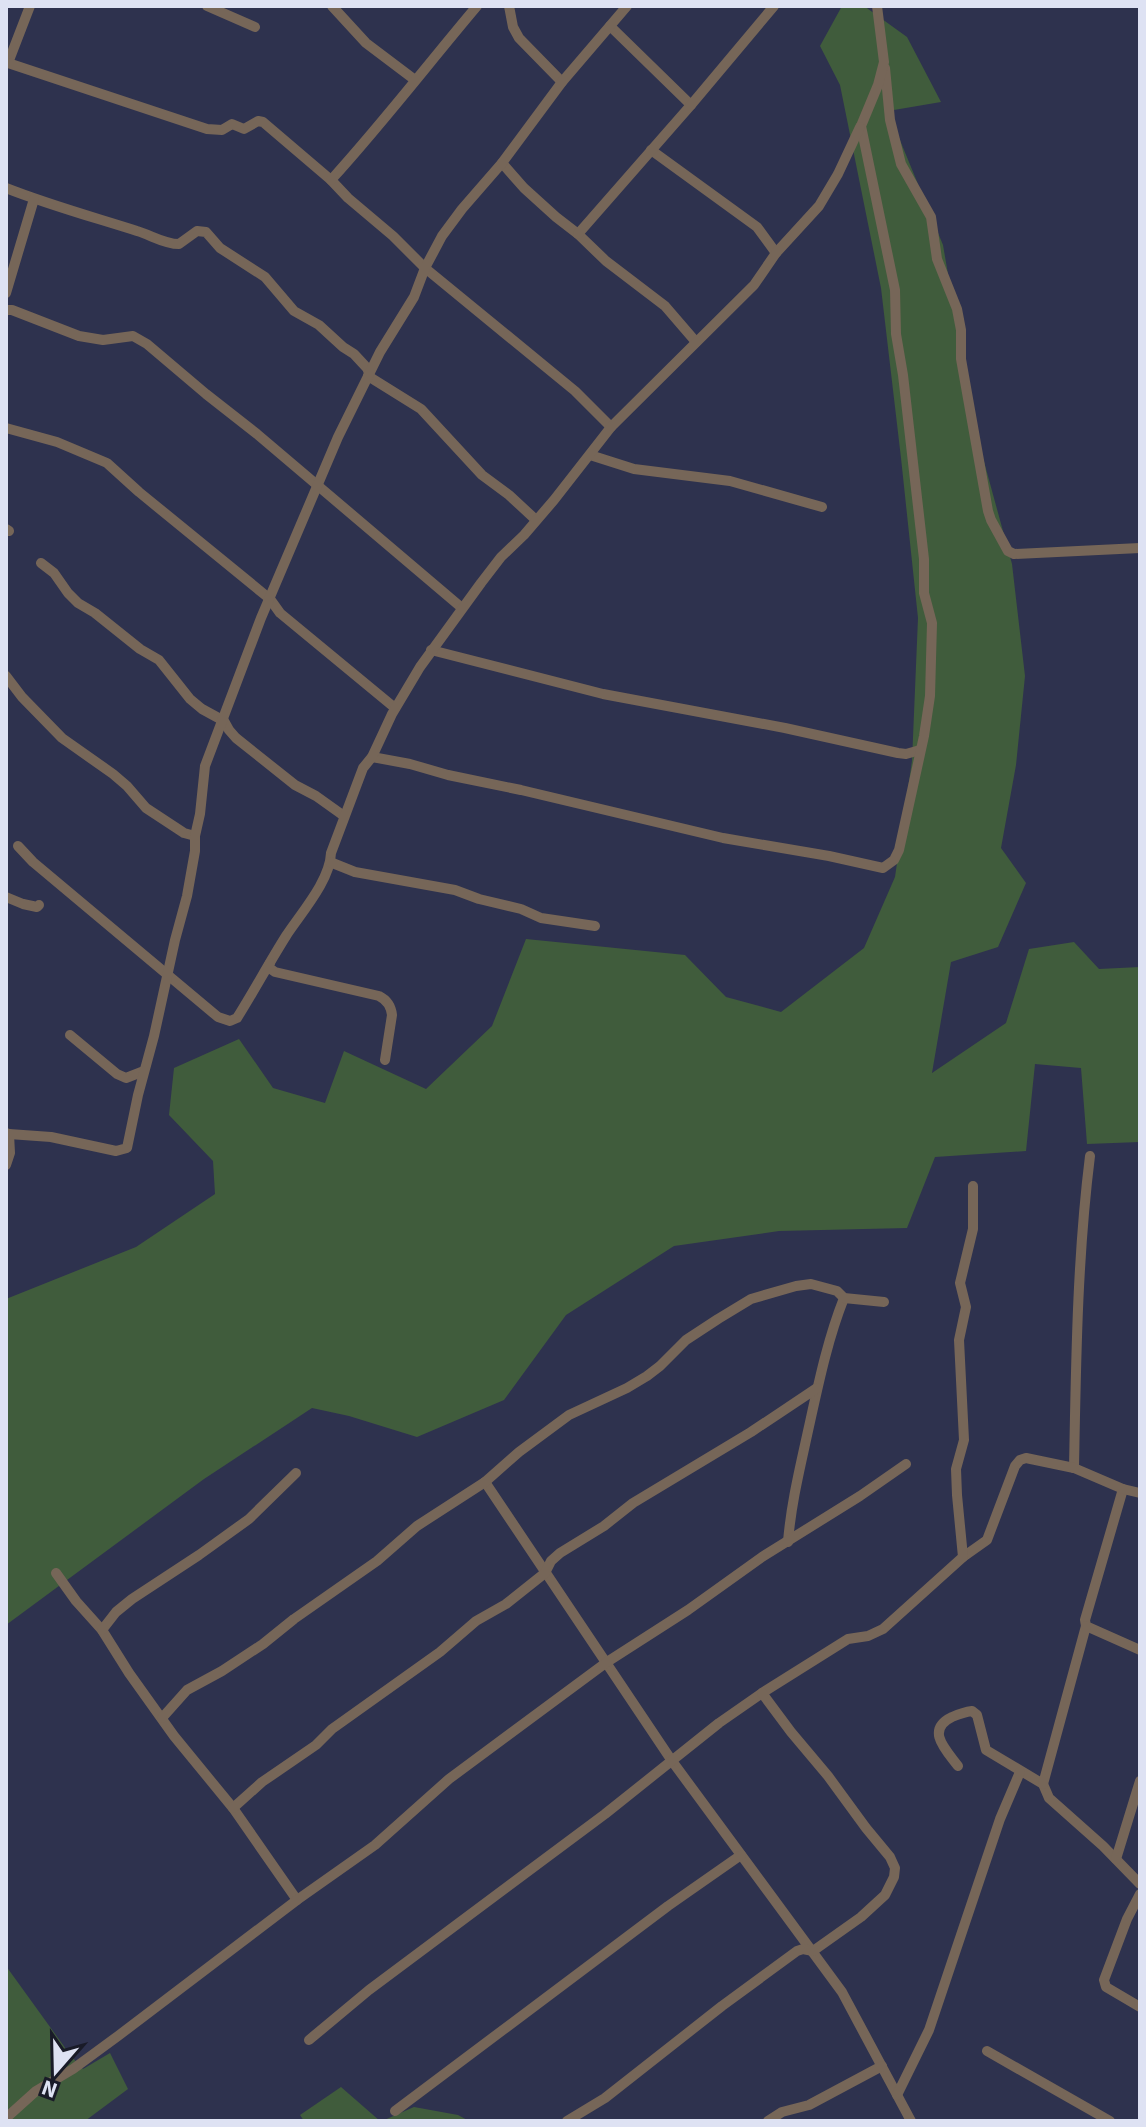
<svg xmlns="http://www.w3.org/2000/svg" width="1146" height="2127" font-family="'Source Sans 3',sans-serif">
<rect width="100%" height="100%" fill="#2e324e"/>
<g fill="#405c3c">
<polygon points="842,6 864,6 907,37 941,102 888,111 943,245 974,425 1012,564 1025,676 1016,765 1001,848 1026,883 998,947 951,962 932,1073 1006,1023 1029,949 1074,942 1099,969 1140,967 1140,1142 1087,1144 1081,1068 1035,1064 1026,1151 935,1157 907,1228 779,1231 674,1246 566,1315 504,1400 417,1437 349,1416 312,1408 204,1479 6,1625 6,1299 136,1247 215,1194 213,1161 169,1115 174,1068 239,1039 273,1088 325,1103 344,1051 426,1089 492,1026 526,939 685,955 726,997 781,1012 864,948 895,877 912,761 918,618 901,458 881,288 840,85 820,46"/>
<polygon points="6,1966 71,2056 83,2069 110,2053 128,2089 85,2121 6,2121"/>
<polygon points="341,2087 380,2121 304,2121 300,2115"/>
<polygon points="414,2107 458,2115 469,2121 382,2121"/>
</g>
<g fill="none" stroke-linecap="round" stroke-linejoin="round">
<g stroke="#766658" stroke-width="10">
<polyline points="207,6 255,27"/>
<polyline points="332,6 366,43 415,80"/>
<polyline points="509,6 513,27 519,38 562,82"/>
<polyline points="610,26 691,105"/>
<polyline points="6,62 8,63 30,6"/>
<polyline points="8,63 207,129 222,130 232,124 244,129 258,121 263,122 331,180 348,198 393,236 425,268 575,391 611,427"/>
<polyline points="885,68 890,120 901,164 931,217 937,259 957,309 961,330 961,359 988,511 991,520 1008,551 1014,554 1140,548"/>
<polyline points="651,150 757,227 776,253"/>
<polyline points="502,163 524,188 556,217 578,234 606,261 665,306 696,342"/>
<path d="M331 180C382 124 428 64 477 6"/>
<path d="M6 188C49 205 93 217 137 231 151 235 164 244 179 244L197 231 206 232 220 248 265 277 294 311 319 325 343 347 354 354 367 368 369 373"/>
<polyline points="578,234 691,105 774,6"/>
<polyline points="6,293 34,199"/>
<polyline points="6,310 12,310 79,336 103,340 133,336 147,344 206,394 257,434 462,608"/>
<polyline points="368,376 421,409 482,475 509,495 536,520"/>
<polyline points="6,428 57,442 107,463 139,492 270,599 280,613 395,708"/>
<polyline points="590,455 634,469 730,481 822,507"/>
<polyline points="6,529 9,531"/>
<polyline points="41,563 54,573 68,593 78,603 95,613 140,649 159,660 190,699 202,709 224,721 229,730 236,738 295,785 316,796 344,816"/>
<polyline points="431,650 603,694 785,728 898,753 906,754 920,750"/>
<polyline points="6,676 22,697 62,738 113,774 127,786 146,808 184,833 195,836"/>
<polyline points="372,757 410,764 448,775 521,790 723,838 829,856 883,868 894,860 899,850 924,736 930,696 932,623 924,593 924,559 903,375 896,334 895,290 861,126 878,85 884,62 877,6"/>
<path d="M18 846 33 862 218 1017 230 1021 237 1018C254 991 269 963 286 936 301 913 330 881 331 853L363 768 372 757 392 714 420 667 481 583 501 557 524 535 554 500 611 427 754 285 776 253 819 206 838 174 860 127"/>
<polyline points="330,862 355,872 455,890 479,899 521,909 541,918 595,926"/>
<polyline points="6,897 23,904 37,907 39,905"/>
<path d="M270 963 268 967 275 972 379 996C387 1000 391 1006 392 1015L385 1060"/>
<polyline points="70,1035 117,1074 126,1078 144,1071"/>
<polyline points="6,1133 9,1134 10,1153 6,1165"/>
<polyline points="9,1134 51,1137 116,1151 127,1148 138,1095 154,1036 175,940 187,896 195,851 195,836 200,814 205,766 261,618 338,437 380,352 414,297 425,268 442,236 462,209 502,163 562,82 627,6"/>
<path d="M1074 1468C1076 1364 1077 1260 1090 1156"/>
<polyline points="485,1482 672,1761 842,1992 911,2121"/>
<polyline points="1123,1489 1085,1620 1086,1626 1140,1650"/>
<path d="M788 1542C791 1504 800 1468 808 1431 818 1386 827 1341 844 1298"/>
<polyline points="963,1557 987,1540 1015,1466 1020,1460 1026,1458 1074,1468 1123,1489 1140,1493"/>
<polyline points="56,1573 76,1601 102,1630 129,1673 174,1736 233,1808 297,1900"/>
<polyline points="102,1630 116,1612 132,1599 199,1555 249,1519 296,1473"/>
<polyline points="162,1718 187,1690 222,1671 263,1644 294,1619 377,1561 417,1526 485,1482 519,1452 569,1415 627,1388 647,1376 660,1366 686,1340 718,1319 751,1299 796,1286 811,1284 837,1291 844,1298 884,1302"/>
<path d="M958 1766C946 1750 925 1730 952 1717 959 1714 964 1712 972 1711L977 1715 986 1750 1043 1784 1049 1798 1103 1846 1140 1884"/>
<polyline points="1043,1784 1086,1626"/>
<polyline points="233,1808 262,1782 316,1745 332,1729 440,1652 476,1621 506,1604 545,1573 551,1561 560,1553 604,1526 633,1503 751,1432 817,1388"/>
<polyline points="1116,1859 1140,1781"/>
<polyline points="1140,1894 1127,1919 1104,1980 1106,1987 1140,2007"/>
<polyline points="309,2040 369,1990 605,1814 719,1723 762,1693 848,1639 868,1636 883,1629 963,1557 957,1495 956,1469 964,1440 959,1340 966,1307 960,1283 973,1229 973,1186"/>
<polyline points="987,2051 1110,2121"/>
<polyline points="897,2095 929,2030 1000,1819 1020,1772"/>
<polyline points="395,2111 668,1906 741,1855"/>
<polyline points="6,2118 36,2091 73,2069 118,2036 297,1900 375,1845 449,1779 607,1662 688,1610 762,1557 860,1496 906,1464"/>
<polyline points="567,2121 605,2098 722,2006 797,1951 803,1949 813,1951 861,1917 885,1895 894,1877 895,1868 890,1857 866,1828 828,1776 791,1732 762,1693"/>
<polyline points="768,2121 782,2112 809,2105 882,2066"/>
</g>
</g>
<rect width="1146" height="2127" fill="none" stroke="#dee2f3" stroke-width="16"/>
<g transform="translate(56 2071) rotate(200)" stroke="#191b28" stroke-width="6" paint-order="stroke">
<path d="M0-6L14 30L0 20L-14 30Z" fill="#dee2f3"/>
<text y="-12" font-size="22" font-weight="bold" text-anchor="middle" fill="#dee2f3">N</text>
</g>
</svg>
